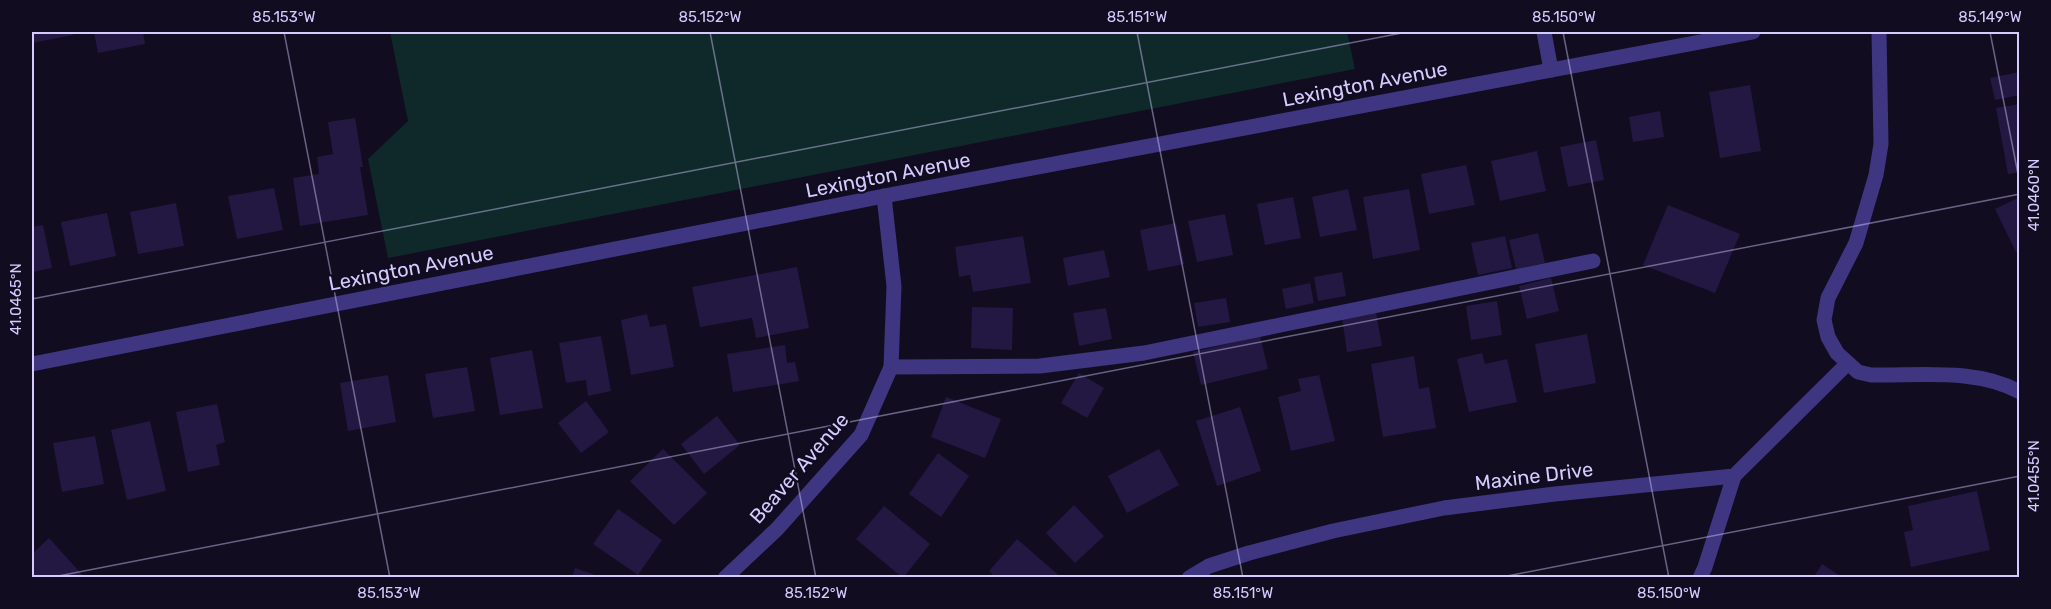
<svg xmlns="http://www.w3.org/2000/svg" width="2051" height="609" font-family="Rubik,sans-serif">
<rect width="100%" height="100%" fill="#110c20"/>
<polygon fill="#0f292a" points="390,32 1347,32 1355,69 388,258 368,159 408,121"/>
<g fill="#231842">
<polygon points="32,32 73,32 73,35 32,43"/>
<polygon points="94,32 143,32 145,44 98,53"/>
<polygon points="2020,72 2020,95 1995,100 1990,78"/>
<polygon points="1750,85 1761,151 1720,158 1709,92"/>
<polygon points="2020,104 2020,172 2008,174 1996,108"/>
<polygon points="1660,111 1664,137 1633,142 1629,117"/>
<polygon points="355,118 363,167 360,167 368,215 300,226 293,178 319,174 317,157 333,154 328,122"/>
<polygon points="1596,140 1604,180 1568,187 1560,147"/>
<polygon points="1537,151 1546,191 1500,201 1491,161"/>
<polygon points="1466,165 1475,205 1429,214 1421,174"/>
<polygon points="274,188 283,230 237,239 228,196"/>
<polygon points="1348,189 1357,230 1320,237 1312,197"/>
<polygon points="1409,189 1420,250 1373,259 1363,197"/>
<polygon points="1293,197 1301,238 1265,245 1257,204"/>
<polygon points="2020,197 2020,250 2016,252 1995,209"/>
<polygon points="176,203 184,246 138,254 130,212"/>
<polygon points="1668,205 1740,234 1715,293 1643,265"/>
<polygon points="107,213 116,256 70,266 61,222"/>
<polygon points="1225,214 1233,255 1197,262 1188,221"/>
<polygon points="1176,223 1184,264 1148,271 1140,230"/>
<polygon points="43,225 52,268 32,272 32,227"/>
<polygon points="1538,233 1545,263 1516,269 1509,240"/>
<polygon points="1023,236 1031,283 973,292 970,275 959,277 955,247"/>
<polygon points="1505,236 1512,268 1478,275 1471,243"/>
<polygon points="1104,250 1110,277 1068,286 1063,258"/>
<polygon points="797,267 809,328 756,338 752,318 700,327 692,287"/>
<polygon points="1342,272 1346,296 1318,301 1314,277"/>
<polygon points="1551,278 1559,311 1527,319 1519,286"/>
<polygon points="1310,283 1314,303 1286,309 1282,289"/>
<polygon points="1226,298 1230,322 1198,327 1194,303"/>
<polygon points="1497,301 1502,335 1471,340 1466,306"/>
<polygon points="972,307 1013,308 1012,350 971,348"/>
<polygon points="1106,308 1112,339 1079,346 1073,313"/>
<polygon points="1376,312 1382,346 1347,352 1342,318"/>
<polygon points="647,314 650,327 666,324 674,367 631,375 621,320"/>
<polygon points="1587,334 1596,383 1544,393 1535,344"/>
<polygon points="601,336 611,391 588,396 586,380 566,383 559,343"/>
<polygon points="1260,336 1268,369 1201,385 1193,352"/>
<polygon points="785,345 787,363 795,362 799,381 733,392 727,354"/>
<polygon points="532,350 543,408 500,415 490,358"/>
<polygon points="1482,353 1485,364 1507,359 1517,402 1469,412 1457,359"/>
<polygon points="1414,356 1419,389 1429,387 1436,428 1383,437 1371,364"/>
<polygon points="467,367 475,411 433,418 425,374"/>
<polygon points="1079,373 1104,388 1087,418 1061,403"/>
<polygon points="388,375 396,422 348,431 340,383"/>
<polygon points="1319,375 1335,441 1291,451 1278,397 1301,391 1298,379"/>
<polygon points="946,397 1001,419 985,458 931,437"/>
<polygon points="586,401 609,432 581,453 558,423"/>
<polygon points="217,404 225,442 216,445 220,465 188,472 176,412"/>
<polygon points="1240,407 1261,471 1217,486 1196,421"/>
<polygon points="717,416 740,445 704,474 681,444"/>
<polygon points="150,421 166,491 127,500 111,430"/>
<polygon points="95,436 104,484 62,492 53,443"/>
<polygon points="663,449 707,493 674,525 630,481"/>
<polygon points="1159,449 1179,485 1127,513 1108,476"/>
<polygon points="938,453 969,476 941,517 909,494"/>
<polygon points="1977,491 1990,550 1911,567 1904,532 1913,530 1908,506"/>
<polygon points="1074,505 1104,536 1075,563 1046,533"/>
<polygon points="884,506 930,544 903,578 856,539"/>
<polygon points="618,509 662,540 638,575 593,544"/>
<polygon points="49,538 85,578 32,578 32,554"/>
<polygon points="1017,539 1062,578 996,578 989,571"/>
<polygon points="1822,564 1843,578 1813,578"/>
<polygon points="575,568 601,577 601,578 572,578"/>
</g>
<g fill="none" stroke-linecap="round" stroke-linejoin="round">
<g stroke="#3e3681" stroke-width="15">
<polyline points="1544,32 1551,70"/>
<path d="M1879 32 1881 144 1876 175 1856 243 1828 298 1824 320 1828 337 1837 353 1858 372 1871 375C1920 376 1976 368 2020 392"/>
<polyline points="32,364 884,196 1753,32"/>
<polyline points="891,367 1040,366 1144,353 1593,261"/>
<polyline points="725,578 777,529 861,435 891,367 894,286 884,196"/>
<polyline points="1189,578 1209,566 1249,553 1333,531 1444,508 1555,494 1734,476 1847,364"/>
<polyline points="1700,578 1705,567 1734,476"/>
</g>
</g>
<path fill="none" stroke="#d5cbff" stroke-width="1.5" stroke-opacity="0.45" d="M284 32 390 578M710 32 816 578M1137 32 1243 578M1563 32 1669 578M1990 32 2020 184M32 299 1407 32M48 578 2020 194M1497 578 2020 476"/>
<g text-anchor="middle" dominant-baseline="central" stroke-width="4.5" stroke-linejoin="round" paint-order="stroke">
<g font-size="20" fill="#d5cbff" stroke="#110c20">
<text transform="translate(1365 84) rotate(-11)">Lexington Avenue</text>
<text transform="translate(888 175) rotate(-11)">Lexington Avenue</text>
<text transform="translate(411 268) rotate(-11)">Lexington Avenue</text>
<text transform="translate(799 468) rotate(-49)">Beaver Avenue</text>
<text transform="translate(1534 476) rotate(-7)">Maxine Drive</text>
</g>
</g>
<rect width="2051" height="609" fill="none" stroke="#110c20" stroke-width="66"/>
<rect x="33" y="33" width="1985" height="543" fill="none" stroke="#d5cbff" stroke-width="2"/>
<g font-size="15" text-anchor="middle" fill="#d5cbff">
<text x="284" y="22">85.153°W</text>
<text x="710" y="22">85.152°W</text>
<text x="1137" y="22">85.151°W</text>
<text x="1564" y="22">85.150°W</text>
<text x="1990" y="22">85.149°W</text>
<text transform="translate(2034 195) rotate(-90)" y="5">41.0460°N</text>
<text transform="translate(16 299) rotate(-90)" y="5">41.0465°N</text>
<text transform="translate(2034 476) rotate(-90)" y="5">41.0455°N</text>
<text x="389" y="598">85.153°W</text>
<text x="816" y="598">85.152°W</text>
<text x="1243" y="598">85.151°W</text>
<text x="1669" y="598">85.150°W</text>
</g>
</svg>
